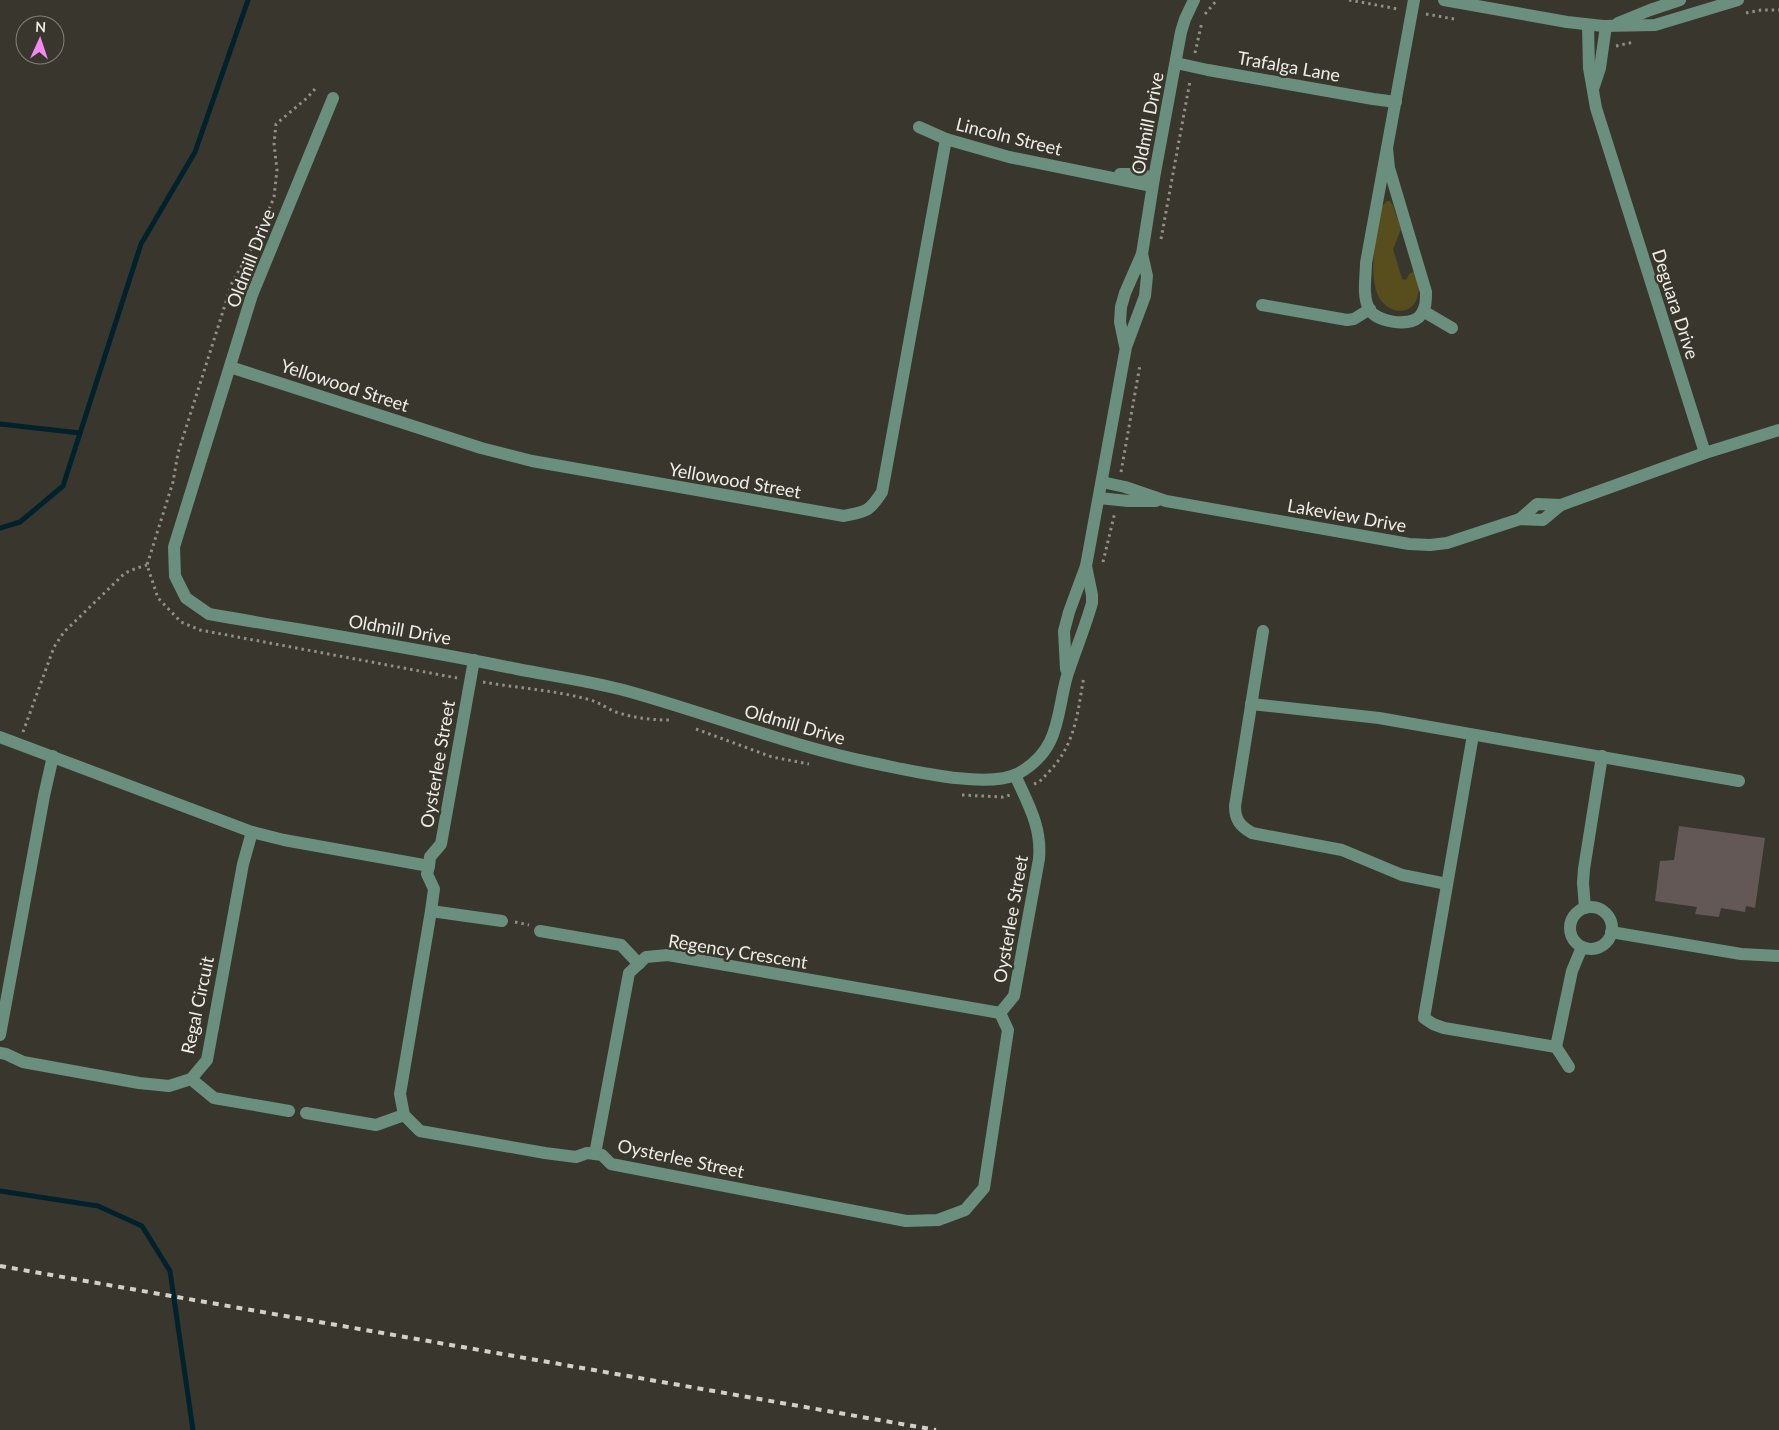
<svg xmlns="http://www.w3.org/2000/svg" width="1779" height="1430" font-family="Lato,sans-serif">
<rect width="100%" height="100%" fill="#39372d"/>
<path fill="#584e1d" d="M1387 201H1390L1393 206 1401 229 1393 249 1402 279 1406 280 1410 273 1414 272C1416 279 1420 286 1418 294 1414 319 1383 315 1376 290 1369 263 1377 233 1382 206Z"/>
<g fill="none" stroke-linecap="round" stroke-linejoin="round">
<g stroke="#01212c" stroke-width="5">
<polyline points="0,424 80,433"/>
<polyline points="0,528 20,522 63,486 141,244 195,152 248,0"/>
<polyline points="0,1191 98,1206 142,1226 170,1271 193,1430"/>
</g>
</g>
<polygon fill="#635855" points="1679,826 1765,838 1755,908 1746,906 1745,912 1721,908 1719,917 1695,914 1697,907 1655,901 1660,861 1674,860"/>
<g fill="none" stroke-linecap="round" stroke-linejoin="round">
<g stroke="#918f87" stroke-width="3" stroke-dasharray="2.5 4" stroke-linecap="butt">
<polyline points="1349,0 1398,9"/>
<polyline points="1746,13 1761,10 1779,10"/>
<polyline points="1205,14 1217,0"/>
<polyline points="1426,14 1454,19"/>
<polyline points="1616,46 1634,42"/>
<polyline points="1195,53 1202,22"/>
<polyline points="315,89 307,98 276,124 274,144 277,170 274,197 259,235 232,283 178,453 173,482 147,565 158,598 181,622 200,630 457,678"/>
<polyline points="1161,239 1190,81"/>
<polyline points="1121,472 1140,365"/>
<polyline points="1103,562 1115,512"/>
<path d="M483 682C517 688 553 690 587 699 600 702 608 710 619 713 635 718 651 720 669 720"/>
<polyline points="696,729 772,757 809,764"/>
<polyline points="23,732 54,647 64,632 125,573 137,568 147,565"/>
<path d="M1034 784 1039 782C1047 774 1056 765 1062 755 1077 731 1079 703 1084 676"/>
<polyline points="962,795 1003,797 1010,795"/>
<polyline points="515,922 529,925"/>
</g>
<g stroke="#6a8f7e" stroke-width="12">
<polyline points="1444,0 1567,22 1603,26 1655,25 1738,0"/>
<polyline points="1618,23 1650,10 1680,0"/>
<polyline points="1588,25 1589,68 1596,108 1705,453"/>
<polyline points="1176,63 1208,70 1373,99 1396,102"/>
<polyline points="1593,89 1600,68 1606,26"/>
<path d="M333 98 252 295 174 547 175 576 186 598 209 614C312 632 415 648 517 669 553 676 591 681 627 691 710 714 790 746 873 763 909 770 988 790 1019 773 1061 749 1056 715 1067 676 1075 651 1085 628 1092 603V595L1086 566"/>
<polyline points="919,127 946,139 1009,157 1152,186"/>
<path d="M1387 148 1389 168 1426 292C1426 301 1426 310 1419 317 1408 327 1376 322 1369 309 1362 295 1366 277 1366 263L1414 0"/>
<polyline points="1120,174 1139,174 1154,178"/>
<polyline points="1262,305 1347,320 1354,319 1370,309"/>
<polyline points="1423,311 1452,328"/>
<polyline points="1125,346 1120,322 1121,307 1125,293 1142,254 1154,178 1181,32 1185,19 1194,0"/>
<path d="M230 367 481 448 532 461 844 516C867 511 869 512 882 492L946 139"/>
<polyline points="1102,482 1125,487 1166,501 1409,544 1430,545 1447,543 1520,519 1543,520 1561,505 1705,453 1779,430"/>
<polyline points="1099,498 1128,501 1156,501"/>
<polyline points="1520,519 1537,504 1561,505"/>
<path d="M1263 631 1235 806C1235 820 1240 826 1252 833L1342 850 1402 875 1447 884"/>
<path d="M474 660 441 844 430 857 429 866 427 874 434 889 431 911 400 1094 404 1115 420 1131 545 1153 576 1157 587 1153 595 1154 602 1155 611 1164 906 1221 938 1220 965 1210 984 1188 1008 1030 1000 1013 1014 996 1039 859C1042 827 1028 804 1015 775"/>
<polyline points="1066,669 1064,631 1069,612 1086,566 1126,347 1145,296 1147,276 1142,254"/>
<polyline points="1251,704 1379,718 1739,781"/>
<polyline points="1473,735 1424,1018 1433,1024 1444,1028 1556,1047 1572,971 1582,947"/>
<polyline points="0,737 252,832 284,840 429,866"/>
<circle cx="1591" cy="928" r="21"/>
<polyline points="1585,908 1583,883 1584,869 1602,756"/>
<polyline points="431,911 502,921"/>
<polyline points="540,931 621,945 639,964"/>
<polyline points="1611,932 1741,954 1779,956"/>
<polyline points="0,1035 44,796 53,756"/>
<polyline points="1556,1047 1569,1067"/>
<polyline points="0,1053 6,1054 23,1062 139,1083 169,1086 191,1079 207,1060 243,864 252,832"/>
<polyline points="191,1079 214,1098 289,1111"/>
<polyline points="306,1113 376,1125 404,1115"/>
<polyline points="595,1154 629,973 646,957 668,955 1000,1013"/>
</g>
<polyline stroke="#d1d0c9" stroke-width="4" stroke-dasharray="6 6" stroke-linecap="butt" points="0,1266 936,1430"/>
</g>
<g text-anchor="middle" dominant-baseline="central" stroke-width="5" stroke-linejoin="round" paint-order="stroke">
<g font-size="18" fill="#eeede7" stroke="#39372d">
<text transform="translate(1289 66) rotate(10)">Trafalga Lane</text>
<text transform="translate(1147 123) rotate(-79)">Oldmill Drive</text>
<text transform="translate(1009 136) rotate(14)">Lincoln Street</text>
<text transform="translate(250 258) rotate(-69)">Oldmill Drive</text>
<text transform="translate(1676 304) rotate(72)">Deguara Drive</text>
<text transform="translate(345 385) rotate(18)">Yellowood Street</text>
<text transform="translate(735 480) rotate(10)">Yellowood Street</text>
<text transform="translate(1347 515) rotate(10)">Lakeview Drive</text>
<text transform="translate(400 629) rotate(10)">Oldmill Drive</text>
<text transform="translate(795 724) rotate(16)">Oldmill Drive</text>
<text transform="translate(437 764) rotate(-80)">Oysterlee Street</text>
<text transform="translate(1010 919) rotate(-80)">Oysterlee Street</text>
<text transform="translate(738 951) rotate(9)">Regency Crescent</text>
<text transform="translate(197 1005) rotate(-78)">Regal Circuit</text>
<text transform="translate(681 1158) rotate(12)">Oysterlee Street</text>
</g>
</g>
<g transform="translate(40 40) rotate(3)"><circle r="24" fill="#39372d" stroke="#818077"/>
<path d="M0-4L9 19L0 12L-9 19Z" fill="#f489f1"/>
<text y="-8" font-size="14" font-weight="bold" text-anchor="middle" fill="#eeede7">N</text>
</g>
</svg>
